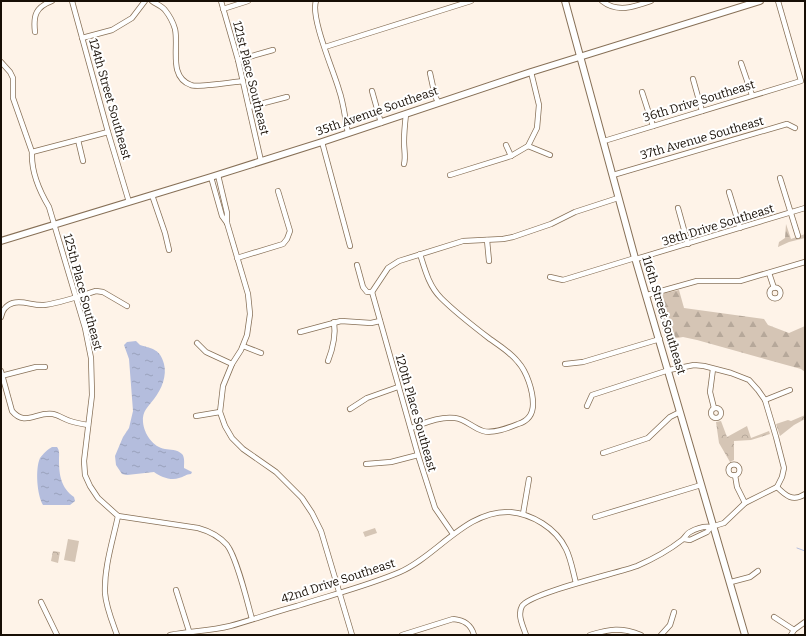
<svg xmlns="http://www.w3.org/2000/svg" width="806" height="636" font-family="Bitter,serif">
<defs>
<pattern id="forest-firs" width="22" height="20" patternUnits="userSpaceOnUse"><rect width="22" height="20" fill="#d5c5b5"/><path d="M5 1l3.5 6h-7zM16 11l3.5 6h-7z" fill="#b6a89a"/></pattern>
<pattern id="park-crowns" width="20" height="18" patternUnits="userSpaceOnUse"><rect width="20" height="18" fill="#d5c5b5"/><path d="M2 6a3 3 0 1 1 6 0M12 15a3 3 0 1 1 6 0" fill="none" stroke="#b6a89a"/></pattern>
<pattern id="water-ripples" width="26" height="14" patternUnits="userSpaceOnUse"><rect width="26" height="14" fill="#b4bddd"/><path d="M2 4q2-2 4 0t4 0M15 11q2-2 4 0t4 0" fill="none" stroke="#9aa1bc"/></pattern>
</defs>
<rect width="100%" height="100%" fill="#fef3e8"/>
<g fill="url(#forest-firs)">
<polygon points="786,224 791,239 805,234 805,238 789,242 778,247 779,242 785,238"/>
<polygon points="679,290 684,308 764,319 768,325 789,333 805,326 805,372 801,369 697,340 683,337 666,340 655,304 661,294"/>
</g>
<g fill="url(#park-crowns)">
<polygon points="805,415 805,419 794,425 780,436 776,424 788,420 791,421"/>
<polygon points="721,421 727,437 747,426 751,438 769,431 770,434 751,440 734,441 734,460 730,462 719,443 716,422"/>
<polygon points="53,551 60,552 58,563 51,561"/>
</g>
<g fill="#d5c5b5">
<polygon points="375,528 377,533 365,537 363,532"/>
<polygon points="68,539 79,541 75,562 64,560"/>
</g>
<g fill="url(#water-ripples)">
<path d="M136 341 140 345C153 349 160 349 164 364 167 375 162 389 154 399 148 407 142 411 143 422 144 434 153 447 165 449 170 450 177 449 182 454 185 457 184 464 184 468L192 472 191 474C186 474 184 477 179 478 171 481 161 477 154 472L127 475 122 474 116 465 115 456 123 437 129 428 133 411 129 359 124 345 127 342Z"/>
<path d="M52 447H57C60 451 59 455 59 460 59 475 61 488 74 497L75 501 70 505H43C37 495 35 469 40 458 43 454 48 449 52 447Z"/>
</g>
<g fill="none" stroke-linecap="round" stroke-linejoin="round">
<polyline stroke="#b4bddd" stroke-width="1" points="797,548 805,551"/>
<g stroke="#877057" stroke-width="6">
<g id="street">
<polyline points="72,1 108,132 129,202"/>
<path d="M152 1C156 4 162 6 165 10 169 15 173 22 175 29 179 47 168 77 191 85 197 88 234 82 243 81"/>
<polyline points="221,1 238,60 261,161"/>
<path d="M316 1C310 17 334 72 339 90 344 104 345 119 348 133"/>
<path d="M602 1C617 13 634 7 651 1"/>
<polyline points="223,9 248,1"/>
<path d="M35 32C33 15 36 7 52 1"/>
<polyline points="82,38 112,30 132,18 145,1"/>
<polyline points="325,47 471,1"/>
<polyline points="238,60 273,50"/>
<path d="M1 62 10 72 13 78V98L32 152C31 171 40 192 49 207L85 328 91 358 92 395 84 461 85 475 90 486 98 498 118 516C113 540 104 567 105 593 106 607 112 621 117 635"/>
<polyline points="741,63 752,95"/>
<polyline points="430,73 435,96 438,102"/>
<polyline points="693,79 702,111"/>
<polyline points="372,91 381,123"/>
<polyline points="642,92 653,126"/>
<polyline points="249,107 287,97"/>
<polyline points="78,140 83,161"/>
<polyline points="604,141 801,81 778,1"/>
<polyline points="322,142 350,246"/>
<polyline points="506,145 511,156"/>
<polyline points="528,146 550,155"/>
<polyline points="32,152 108,132"/>
<path d="M404 164C406 157 404 150 404 142 404 133 405 123 406 114"/>
<polyline points="218,175 227,213 227,223"/>
<polyline points="450,175 511,156 528,146 537,128 539,105 531,72"/>
<polyline points="613,175 787,124 795,128"/>
<polyline points="211,177 222,216 227,223 248,294 250,314 247,335 241,350 232,364 223,386 220,412 225,426 232,438 243,449 276,472 302,498 312,513 321,531 352,635"/>
<polyline points="780,178 798,236"/>
<polyline points="729,192 740,228"/>
<polyline points="152,195 165,233 169,250"/>
<polyline points="678,208 688,244"/>
<polyline points="487,240 489,261"/>
<polyline points="237,258 283,244 287,239 290,231 278,191"/>
<polyline points="636,259 805,208"/>
<polyline points="357,265 363,287 367,292 372,292"/>
<polyline points="769,273 774,288"/>
<polyline points="550,277 563,280 635,258"/>
<circle cx="775" cy="293" r="5.5"/>
<polyline points="372,292 388,268 399,261 463,241 503,239 513,237 551,224 575,212 618,198"/>
<polyline points="372,292 418,455 435,508 453,534"/>
<polyline points="647,295 697,281 740,281 805,262"/>
<path d="M1 317C2 311 6 305 13 303 23 300 33 306 44 305 61 303 79 296 96 291L103 292 127 306"/>
<polyline points="300,332 341,321 371,323 380,321"/>
<polyline points="197,343 206,352 232,364"/>
<polyline points="243,346 261,353"/>
<path d="M328 361C333 348 336 335 334 322"/>
<polyline points="565,364 583,362 660,339"/>
<polyline points="713,369 710,392 714,408"/>
<path d="M1 371 12 411C25 427 37 411 53 414 58 415 64 419 70 421 76 423 82 424 88 425"/>
<polyline points="1,376 36,367 45,367"/>
<polyline points="765,400 790,390"/>
<polyline points="587,406 592,395 669,370 694,365 704,366 731,373 749,380 758,390 765,400 776,437 784,468 782,477 777,487"/>
<circle cx="716" cy="413" r="5"/>
<polyline points="350,409 367,398 398,387"/>
<polyline points="196,416 220,412"/>
<path d="M411 428C425 423 440 416 455 418 465 419 473 428 483 431 493 434 508 428 518 424 528 421 533 415 533 404 533 391 527 372 518 362 510 352 500 346 490 339 473 326 456 313 441 298 429 286 425 270 420 254"/>
<polyline points="603,453 648,438 670,417 680,412"/>
<polyline points="366,464 391,462 418,455"/>
<circle cx="734" cy="470" r="5.5"/>
<polyline points="735,475 737,487 745,503"/>
<path d="M777 487C786 496 793 502 805 494"/>
<polyline points="523,514 529,479"/>
<path d="M118 516 198 528C209 531 219 536 227 545 237 558 247 601 252 619"/>
<polyline points="595,517 701,485"/>
<polyline points="684,539 690,540 707,532 711,527 724,523 745,503 777,487"/>
<polyline points="731,582 750,577 758,571"/>
<polyline points="176,590 189,631"/>
<polyline points="41,602 57,635"/>
<polyline points="774,617 794,630"/>
<path d="M170 635C190 631 210 631 230 626 252 620 274 612 297 606 331 595 367 586 400 572 437 556 466 510 510 512 532 514 556 528 566 549 571 559 573 572 576 583"/>
<path d="M402 635 453 619C464 620 471 624 474 635"/>
<path d="M526 635C523 626 517 615 522 606 530 593 618 573 637 566 653 559 668 551 682 540 685 538 687 533 690 532 697 528 703 526 711 527"/>
<path d="M590 635C610 629 621 627 641 635"/>
<polyline points="661,635 670,625 674,612"/>
<polyline points="791,635 794,630 805,622"/>
</g>
</g>
<g stroke="#877057" stroke-width="8">
<g id="secondary">
<polyline points="565,1 635,258 745,635"/>
<polyline points="1,241 211,177 322,142 531,72 760,1"/>
</g>
</g>
<use href="#street" stroke="#fff" stroke-width="4.5"/>
<use href="#secondary" stroke="#fff" stroke-width="6"/>
</g>
<g text-anchor="middle" dominant-baseline="central" stroke-width="4" stroke-linejoin="round" paint-order="stroke">
<g font-size="12" fill="#170e05" stroke="#fff">
<text transform="translate(251 78) rotate(76)">121st Place Southeast</text>
<text transform="translate(110 99) rotate(74)">124th Street Southeast</text>
<text transform="translate(699 101) rotate(-17)">36th Drive Southeast</text>
<text transform="translate(377 111) rotate(-19)">35th Avenue Southeast</text>
<text transform="translate(702 138) rotate(-16)">37th Avenue Southeast</text>
<text transform="translate(718 225) rotate(-17)">38th Drive Southeast</text>
<text transform="translate(83 292) rotate(75)">125th Place Southeast</text>
<text transform="translate(664 315) rotate(73)">116th Street Southeast</text>
<text transform="translate(416 413) rotate(74)">120th Place Southeast</text>
<text transform="translate(338 581) rotate(-18)">42nd Drive Southeast</text>
</g>
</g>
<rect width="806" height="636" fill="none" stroke="#170e05" stroke-width="4"/>
</svg>
